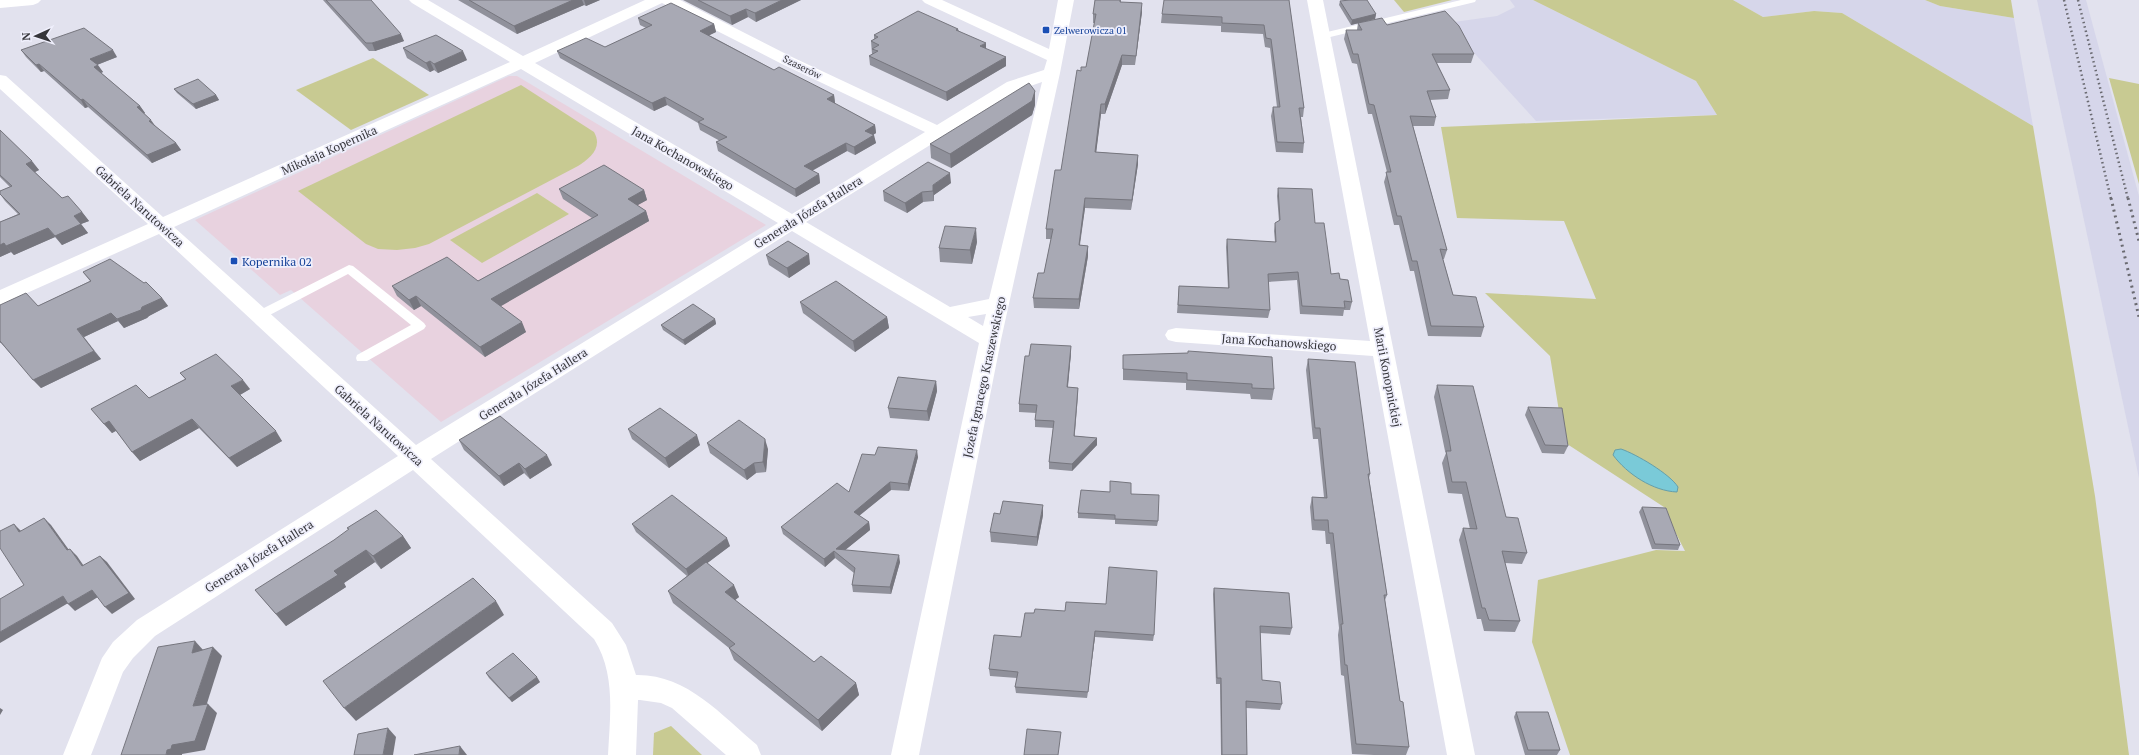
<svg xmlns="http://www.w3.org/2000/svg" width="2139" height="755" font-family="'PT Serif',serif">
<rect width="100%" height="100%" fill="#e2e2ee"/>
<g fill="#d6d6ea">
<polygon points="1510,0 1533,0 1696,81 1717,115 1536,121 1447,23 1497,16 1515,7"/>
<polygon points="1733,0 1925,0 1940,6 2014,18 2033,126 1842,13 1814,11 1763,17"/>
<polygon points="2037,0 2086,0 2139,196 2139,478"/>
</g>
<polygon fill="#e8d2df" points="509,76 517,76 766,225 441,422 291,290 280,295 195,220"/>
<g fill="#c8ca92">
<polygon points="1394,0 1452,0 1404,12"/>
<polygon points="1533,0 1733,0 1763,17 1814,11 1842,13 2033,126 2095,496 2129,755 1570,755 1532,642 1538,580 1656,550 1685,551 1668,518 1667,509 1564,442 1550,356 1485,293 1596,299 1564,221 1457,218 1441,127 1717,115 1696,81"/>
<polygon points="1925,0 2011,0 2014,18 1940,6"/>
<polygon points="373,58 429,95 351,130 296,90"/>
<polygon points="2109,78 2139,84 2139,184"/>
<path d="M521 85 594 132C603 148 590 158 578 166L429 244 415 248 397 250 378 249 366 244 298 191Z"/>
<polygon points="537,193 569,214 482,263 450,240"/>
<polygon points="671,726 702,755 653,755 654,733"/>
</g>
<path fill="#7acad8" stroke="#669ea9" d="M1621 449C1636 454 1670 474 1678 487L1677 492C1653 491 1627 474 1613 455L1615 450Z"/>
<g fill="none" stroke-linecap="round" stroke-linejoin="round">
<g fill="#fff" fill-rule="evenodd">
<polygon points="1461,0 1476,0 1475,2 1322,39 1317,36 1319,34"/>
<polygon points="349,265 353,266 424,323 426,326 424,329 367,361 357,361 356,358 357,355 411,325 348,274 264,318 260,319 254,315 256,312"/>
</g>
<g fill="#fff" fill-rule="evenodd">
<polygon points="0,0 41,0 38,3 33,5 0,8"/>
<path d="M409 0H428L523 56 645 0H680L792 57 937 125 1007 82 1044 70 1047 60 925 3 922 0H942L1049 49 1058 0H1074L1060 73 1001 340 919 755H891L979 343 792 231 431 459 612 623 626 645 636 675C687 674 721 715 757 745L761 755H726L672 708 661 703 640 700H638L636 755H608C610 715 616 674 594 639L413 470 155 636 133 658 123 672 91 755H63L102 658 113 642 137 620 398 456 159 234 0 305V290L148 224 0 89V75L6 76 163 217 510 62 412 3ZM662 3 780 63 925 132 792 214 535 63ZM521 69 778 223 416 445 174 227ZM1042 82 989 299 950 307 806 222 1019 90ZM986 314 983 326 968 317Z"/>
<polygon points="1307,0 1323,0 1475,755 1447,755 1373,356 1176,342 1168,340 1165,335 1168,330 1176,328 1370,341"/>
</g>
<g stroke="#6a6a71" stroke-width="2.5" stroke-dasharray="1.5 3" stroke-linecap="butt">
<polyline points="2064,0 2111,199"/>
<polyline points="2078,0 2128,199"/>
</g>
<g stroke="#6a6a71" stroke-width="3" stroke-dasharray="2 4" stroke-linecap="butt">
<polyline points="2111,198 2139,317"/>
<polyline points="2128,198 2139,241"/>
</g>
</g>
<g fill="#90919b">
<polygon points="323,0 371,0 404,41 375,51 369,51"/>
<polygon points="458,0 600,0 586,6 584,5 517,34"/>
<polygon points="683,0 801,0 756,22 748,17 732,25"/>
<polygon points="1095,0 1121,0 1121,2 1142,12 1135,65 1122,65 1105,114 1101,114 1096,152 1138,155 1138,164 1131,210 1085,208 1080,245 1088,246 1088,256 1079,309 1034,308 1033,298 1044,273 1051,239 1046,239 1046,229 1061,170 1086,67 1095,23 1093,23 1093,14"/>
<polygon points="1289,0 1304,108 1303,117 1301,117 1304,143 1303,153 1276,152 1271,116 1273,107 1277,107 1270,48 1265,47 1263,34 1221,32 1221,26 1161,23 1162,14"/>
<polygon points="1340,1 1376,14 1375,19 1351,25 1339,5"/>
<polygon points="638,18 714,24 716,32 709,35 774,70 834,95 835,103 835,104 875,125 876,133 873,135 876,143 855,155 847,151 812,171 819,174 820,183 796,197 718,151 716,142 720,141 700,130 698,123 667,105 654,111 560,58 557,51 605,47 646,28 640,25"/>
<polygon points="1358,23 1387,25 1474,54 1471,63 1437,63 1450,90 1448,99 1430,100 1436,117 1434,126 1413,126 1447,250 1444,259 1443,259 1453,295 1484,327 1481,337 1428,336 1414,271 1410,271 1399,225 1394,225 1384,182 1387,172 1372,114 1368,114 1357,64 1352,63 1344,39 1346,30 1357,30"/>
<polygon points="958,29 959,31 986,49 1006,66 947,101 870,65 869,56 872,54 871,41 874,39 874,35"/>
<polygon points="403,48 467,60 438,73 434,70 430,72 407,58"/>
<polygon points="21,50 117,57 97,65 103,72 101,73 140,106 145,113 144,114 155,126 176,143 181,150 152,163 88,107 85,108 44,71 41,72 26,57"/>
<polygon points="174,89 216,95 219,100 196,109 177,93"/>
<polygon points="1035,91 1035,105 1032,115 951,168 931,158 930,144"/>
<polygon points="0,130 39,170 35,172 62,198 82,212 89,221 81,224 88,233 62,245 55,237 14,255 11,252 0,257 0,222 18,214 5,201 0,194 0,191 10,187 0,177"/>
<polygon points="951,183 934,195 934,201 923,202 907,213 884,201 883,191"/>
<polygon points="1278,188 1315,223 1331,274 1340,279 1352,302 1350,310 1344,310 1343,316 1300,314 1297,280 1268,282 1270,310 1268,318 1177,313 1179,286 1228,288 1226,247 1227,239 1275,242 1274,231 1275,223 1279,221 1277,196"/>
<polygon points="559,189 644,190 647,200 637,205 646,211 649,221 500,306 526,332 485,357 421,306 414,310 397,296 392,286 478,281 592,218 563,199"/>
<polygon points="977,242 972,264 940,262 939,248"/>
<polygon points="766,255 810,264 789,278 769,265"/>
<polygon points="83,272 162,298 168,306 149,316 147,318 124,328 118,321 84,337 101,359 41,388 1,343 0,343 0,305 38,306 90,281"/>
<polygon points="800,302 887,317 889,328 855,352 803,313"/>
<polygon points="715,319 716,324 685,345 663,330 661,325"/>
<polygon points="1071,353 1068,387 1078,388 1074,436 1097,438 1097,445 1072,471 1049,469 1049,462 1053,428 1035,427 1035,420 1036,413 1019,412 1019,404 1029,356"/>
<polygon points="1188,353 1274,389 1272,400 1251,399 1250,394 1186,390 1186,383 1123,380 1123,355"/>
<polygon points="1308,359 1370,474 1369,478 1387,595 1385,600 1400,701 1409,747 1406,755 1374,755 1352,754 1344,676 1341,675 1338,635 1339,628 1330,544 1326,544 1325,531 1312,530 1310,507 1312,497 1324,497 1318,439 1313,439 1306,370"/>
<polygon points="180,373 250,389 240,395 282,441 237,467 199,428 140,461 116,431 112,433 91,409 149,398 185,379"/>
<polygon points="936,381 937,391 929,421 890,418 888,408"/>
<polygon points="1437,385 1506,517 1527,553 1522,564 1505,563 1520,621 1515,632 1484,631 1481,619 1477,619 1459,540 1463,528 1470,529 1462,494 1448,493 1442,463 1446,453 1445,451 1434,397"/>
<polygon points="1528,407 1568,446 1564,454 1542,453 1525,415"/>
<polygon points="628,429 700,445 669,468 632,439"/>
<polygon points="459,440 552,465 530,479 524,473 504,486 464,450"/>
<polygon points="707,443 768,449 766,472 756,473 747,480 710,453"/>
<polygon points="875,455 918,457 909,491 891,490 859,516 869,522 870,530 845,550 900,562 891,594 853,592 852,585 854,573 835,558 825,567 783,534 781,527 849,492"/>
<polygon points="1131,494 1158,521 1157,526 1115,524 1115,520 1078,518 1078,513"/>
<polygon points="1642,507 1680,545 1678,550 1652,549 1639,512"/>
<polygon points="1000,514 1043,515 1037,546 991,542 990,532"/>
<polygon points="632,524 730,546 707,563 739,597 735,600 814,662 856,683 859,695 822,731 734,660 729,648 673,603 668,591 687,576 636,532"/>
<polygon points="403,536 411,548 381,569 375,562 344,583 346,587 286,626 255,590"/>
<polygon points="1214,588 1292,628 1290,635 1260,633 1262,680 1282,704 1280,710 1246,708 1247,755 1221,755 1220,684 1216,684 1213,594"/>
<polygon points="1025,613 1154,635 1153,641 1095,637 1087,698 1016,693 1015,687 1017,678 990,676 989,669 1021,637"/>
<polygon points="486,673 540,682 512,702 489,678"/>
<polygon points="1516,712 1560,750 1557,755 1525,755 1514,717"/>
</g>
<g fill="#76767e">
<polygon points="573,0 582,0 584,5 517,34 514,26"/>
<polygon points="584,0 600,0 586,6"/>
<polygon points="782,0 801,0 756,22 755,13"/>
<polygon points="1142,3 1142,12 1135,65 1136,56"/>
<polygon points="746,9 748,17 732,25 730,16"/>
<polygon points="1376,14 1375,19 1351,25 1352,20"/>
<polygon points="714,24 716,32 702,39 700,31"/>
<polygon points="401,34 404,41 375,51 372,43"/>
<polygon points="986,43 986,52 980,46"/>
<polygon points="113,50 117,57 94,66 90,59"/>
<polygon points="463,51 467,60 438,73 434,64"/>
<polygon points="1122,55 1122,65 1105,114 1105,104"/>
<polygon points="1006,57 1006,66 947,101 946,92"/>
<polygon points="430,61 434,70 430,72 426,63"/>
<polygon points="39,64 44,71 41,72 36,65"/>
<polygon points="98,65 103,72 98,74 94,67"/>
<polygon points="1035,91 1035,105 1032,115 951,168 950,154"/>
<polygon points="216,95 219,100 196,109 193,104"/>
<polygon points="834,95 835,103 828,107 827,99"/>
<polygon points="665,97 667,105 654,111 652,103"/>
<polygon points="83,99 88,107 85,108 81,100"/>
<polygon points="1101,104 1101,114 1095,162 1095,152"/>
<polygon points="140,106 145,113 141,115 137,107"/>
<polygon points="151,120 156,127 149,121"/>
<polygon points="875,125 876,133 866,139 865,131"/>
<polygon points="874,135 876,143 855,155 854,147"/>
<polygon points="176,143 181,150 152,163 147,155"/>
<polygon points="846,143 847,151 806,174 804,166"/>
<polygon points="1138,155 1138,164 1131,210 1132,200"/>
<polygon points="32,161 39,170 33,173 26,164"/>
<polygon points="950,173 951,183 934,195 934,201 933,191 933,185"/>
<polygon points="819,174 820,183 796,197 795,189"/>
<polygon points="644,190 647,200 631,209 628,199"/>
<polygon points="922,192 923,202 907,213 905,203"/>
<polygon points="1085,198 1085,208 1078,255 1079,245"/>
<polygon points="646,211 649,221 496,309 491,299"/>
<polygon points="82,212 89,221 81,224 88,233 62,245 55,236 74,216"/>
<polygon points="48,228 55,237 14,255 6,246"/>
<polygon points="976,228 977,242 972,264 970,250"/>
<polygon points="4,243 11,252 0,257 0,245"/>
<polygon points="1088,246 1088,256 1079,309 1079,299"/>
<polygon points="809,254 810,264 789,278 787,268"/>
<polygon points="416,296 421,306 414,310 409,300"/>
<polygon points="162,298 168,306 149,316 147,318 124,328 117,319"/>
<polygon points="111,313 118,321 84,337 77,329"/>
<polygon points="887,317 889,328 855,352 853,341"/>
<polygon points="715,319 716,324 685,345 683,340"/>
<polygon points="522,322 526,332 485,357 480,347"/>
<polygon points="1071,346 1071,353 1067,394 1067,387"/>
<polygon points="94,351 101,359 41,388 33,380"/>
<polygon points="243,380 250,389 238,396 231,386"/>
<polygon points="936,381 937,391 929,421 927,411"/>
<polygon points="1078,388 1078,395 1074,444 1074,436"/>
<polygon points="192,419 199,428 140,461 132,452"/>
<polygon points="109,421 117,430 112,433 104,424"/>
<polygon points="276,431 282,441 237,467 229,458"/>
<polygon points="697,435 700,445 669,468 665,458"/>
<polygon points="1097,438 1097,445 1072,471 1072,464"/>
<polygon points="765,439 768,449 766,472 763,462"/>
<polygon points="917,450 918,457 909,491 908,484"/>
<polygon points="547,455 552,465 530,479 525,469"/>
<polygon points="519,463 524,473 504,486 499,476"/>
<polygon points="754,463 756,473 747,480 744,470"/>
<polygon points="890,482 891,490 855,519 854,512"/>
<polygon points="1043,505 1043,515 1037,546 1037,537"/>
<polygon points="44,518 51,525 74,557 67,550"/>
<polygon points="869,522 870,530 839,555 836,549"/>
<polygon points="14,524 21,531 19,532"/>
<polygon points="403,536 411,548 381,569 373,556"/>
<polygon points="727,538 730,546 689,577 686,569"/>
<polygon points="70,549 77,556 88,572 82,566"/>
<polygon points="366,550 375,562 344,583 346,587 286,626 276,614 334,571"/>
<polygon points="834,551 835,558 825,567 824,559"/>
<polygon points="899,555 900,562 891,594 890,587"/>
<polygon points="100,556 107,562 135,599 112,614 105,607"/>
<polygon points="734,585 739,597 730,604 725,592"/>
<polygon points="92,590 98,597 75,611 68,604"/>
<polygon points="63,596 70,602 0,643 0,632"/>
<polygon points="496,601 504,615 356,721 344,708"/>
<polygon points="1095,631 1095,637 1087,698 1088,692"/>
<polygon points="195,641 204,651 192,653"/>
<polygon points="213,647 222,656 203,716 193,706"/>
<polygon points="537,677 540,682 512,702 509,698"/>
<polygon points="856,683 859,695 822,731 818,720"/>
<polygon points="208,704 217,713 205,750 182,754 182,755 166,755 167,750"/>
<polygon points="0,708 3,710 0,715"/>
<polygon points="388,728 396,737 393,755 383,755"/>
<polygon points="460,746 467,755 459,755"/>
</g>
<g fill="#a8a9b4" stroke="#76767e">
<polygon points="326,0 371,0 401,34 372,43 366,43"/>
<polygon points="469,0 573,0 514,26"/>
<polygon points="698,0 782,0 755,13 746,9 730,16"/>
<polygon points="1095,0 1120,0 1120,2 1142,3 1136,56 1122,55 1105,104 1101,104 1095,152 1138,155 1132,200 1085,198 1079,245 1088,246 1079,299 1033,298 1038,273 1044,273 1053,229 1046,229 1055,170 1061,170 1077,70 1081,71 1081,67 1086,67 1096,14 1093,14"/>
<polygon points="1164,0 1289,0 1304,108 1299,108 1304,143 1277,142 1273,107 1280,107 1271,39 1266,38 1264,25 1222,23 1222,17 1162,14"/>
<polygon points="1350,0 1367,0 1376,14 1352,20 1340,1"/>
<polygon points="671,3 714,24 700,31 774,70 779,67 834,95 827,99 875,125 865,131 874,135 854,147 846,143 804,166 819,174 795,189 716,142 727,137 698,122 704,119 665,97 652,103 557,51 586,38 605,47 652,25 638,18"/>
<polygon points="918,11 958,29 956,30 986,43 980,46 1006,57 946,92 869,56 878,51 872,49 879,45 871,41 878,37 874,35"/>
<polygon points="1445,11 1459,26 1474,54 1432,54 1450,90 1427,91 1436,117 1410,116 1447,250 1440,249 1453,295 1476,297 1484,327 1431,326 1417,261 1412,261 1401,216 1397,216 1386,172 1391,172 1374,105 1369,104 1358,54 1353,54 1346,30 1362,30 1358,23 1382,18 1387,25"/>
<polygon points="84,28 113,50 90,59 98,65 94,67 140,106 137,107 151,120 149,121 176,143 147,155 83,99 81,100 39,64 36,65 21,50"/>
<polygon points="436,35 463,51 434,64 430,61 426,63 403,48"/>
<polygon points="198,79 216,95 193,104 174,89"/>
<polygon points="1029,83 1035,91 1032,101 950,154 930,144"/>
<polygon points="0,130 32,161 26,164 62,198 68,196 82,212 74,216 81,224 55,236 48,228 6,246 4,243 0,245 0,222 20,214 0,194 0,191 12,186 0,175"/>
<polygon points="928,162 950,173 933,185 933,191 922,192 905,203 883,191"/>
<polygon points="604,165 644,190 628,199 646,211 491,299 522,322 480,347 416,296 409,300 392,286 447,257 478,281 598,215 559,189"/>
<polygon points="1278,188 1312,189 1315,223 1324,223 1331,274 1339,273 1340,279 1348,280 1352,302 1344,301 1345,308 1302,306 1298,272 1268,274 1270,310 1178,305 1179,286 1229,288 1227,239 1276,242 1275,223 1280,220"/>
<polygon points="945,226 976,228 970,250 939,248"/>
<polygon points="788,241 809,254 787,268 766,255"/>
<polygon points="110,259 144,283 146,282 162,298 142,307 141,310 117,319 111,313 77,329 94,351 33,380 0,341 0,305 26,293 38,306 91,281 83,272"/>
<polygon points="836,281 887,317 853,341 800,302"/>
<polygon points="693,304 715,319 683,340 661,325"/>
<polygon points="1031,344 1071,346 1067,387 1078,388 1074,436 1097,438 1072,464 1049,462 1054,421 1035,420 1037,405 1019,404 1025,356 1029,356"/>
<polygon points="1188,351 1272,357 1274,389 1252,388 1252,384 1187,380 1187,373 1123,369 1123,355 1188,353"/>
<polygon points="216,354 243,380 231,386 276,431 229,458 192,419 132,452 109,421 104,424 91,409 136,385 149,398 186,379 180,373"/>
<polygon points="1308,359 1355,362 1370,474 1368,474 1387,595 1384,595 1400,701 1403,702 1409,747 1356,744 1347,665 1345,665 1341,624 1343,624 1333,533 1329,533 1328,520 1314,520 1312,497 1327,498 1320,428 1315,428"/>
<polygon points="898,377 936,381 927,411 888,408"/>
<polygon points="1437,385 1473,386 1506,517 1518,518 1527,553 1502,551 1520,621 1489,620 1485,608 1482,608 1463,528 1477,529 1466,482 1452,482 1446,451 1451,451 1449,439"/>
<polygon points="1528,407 1562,408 1568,446 1545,445"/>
<polygon points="660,408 697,435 665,458 628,429"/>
<polygon points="500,416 547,455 525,469 519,463 499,476 459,440"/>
<polygon points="739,420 765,439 763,462 754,463 744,470 707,443"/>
<polygon points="878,447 917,450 908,484 890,482 854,512 869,522 836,549 899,555 890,587 852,585 855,568 834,551 824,559 781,527 837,483 849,492 862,454 875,455"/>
<polygon points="1110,481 1131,483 1131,494 1159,495 1158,521 1115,519 1115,515 1078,513 1081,490 1110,492"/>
<polygon points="672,495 727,538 686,569 632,524"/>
<polygon points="1003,501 1043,505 1037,537 990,532 994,513 1000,514"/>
<polygon points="1642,507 1666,508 1680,545 1655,544"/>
<polygon points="376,510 403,536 373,556 366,550 334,571 338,575 276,614 255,590 334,540 349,529 347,528"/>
<polygon points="44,518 67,550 70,549 82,566 100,556 129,593 105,607 92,590 68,604 63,596 0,632 0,599 24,585 0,548 0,531 14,524 19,532"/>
<polygon points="706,562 734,585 725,592 814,662 821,656 856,683 818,720 729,648 735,644 668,591"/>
<polygon points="1109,567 1157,571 1154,635 1095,631 1088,692 1015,687 1018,672 989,669 994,635 1021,637 1025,613 1034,613 1035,609 1065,611 1066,602 1106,604"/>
<polygon points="473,578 496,601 344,708 323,681"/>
<polygon points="1214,588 1289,593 1292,628 1260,626 1262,680 1280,682 1282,704 1246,701 1247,755 1222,755 1221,678 1217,678"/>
<polygon points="195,641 192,653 213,647 193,706 208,704 195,741 172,745 171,749 167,750 166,755 121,755 158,647"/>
<polygon points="513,653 537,677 509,698 486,673"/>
<polygon points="1516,712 1548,712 1560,750 1528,750"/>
<polygon points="388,728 383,755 354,755 358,734"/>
<polygon points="1027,729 1061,732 1058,755 1024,755"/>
<polygon points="460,746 459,755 414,755"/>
</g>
<g fill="#1a4fb4" stroke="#efeffc" stroke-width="1.5">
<rect x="1042" y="26" width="8" height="8" rx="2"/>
<rect x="230" y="257" width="8" height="8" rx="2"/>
</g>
<g text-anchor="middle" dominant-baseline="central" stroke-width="3.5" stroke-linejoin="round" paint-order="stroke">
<g font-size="10" fill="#164399" stroke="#efeffc" text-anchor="start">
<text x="1054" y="30">Zelwerowicza 01</text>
</g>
<g font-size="10" fill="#36363b" stroke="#efeffc">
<text transform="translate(802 67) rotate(26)">Szaserów</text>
</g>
<g font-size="12" fill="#36363b" stroke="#efeffc">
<text transform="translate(329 150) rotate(-24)">Mikołaja Kopernika</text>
<text transform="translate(683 158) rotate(30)">Jana Kochanowskiego</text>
<text transform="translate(140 206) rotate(42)">Gabriela Narutowicza</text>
<text transform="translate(808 212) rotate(-32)">Generała Józefa Hallera</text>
<text transform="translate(1279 342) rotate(4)">Jana Kochanowskiego</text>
<text transform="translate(984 377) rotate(-78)">Józefa Ignacego Kraszewskiego</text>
<text transform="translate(1388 377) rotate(79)">Marii Konopnickiej</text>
<text transform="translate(533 384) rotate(-32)">Generała Józefa Hallera</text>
<text transform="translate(379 425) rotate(42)">Gabriela Narutowicza</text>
<text transform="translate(259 556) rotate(-32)">Generała Józefa Hallera</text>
</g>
<g font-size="12" fill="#164399" stroke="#efeffc" text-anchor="start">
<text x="242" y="261">Kopernika 02</text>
</g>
</g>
<g transform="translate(36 36) rotate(267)" stroke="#efeffc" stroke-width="3" paint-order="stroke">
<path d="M0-3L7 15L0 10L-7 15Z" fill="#36363b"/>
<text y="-6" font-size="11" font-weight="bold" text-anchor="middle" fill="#36363b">N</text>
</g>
</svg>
